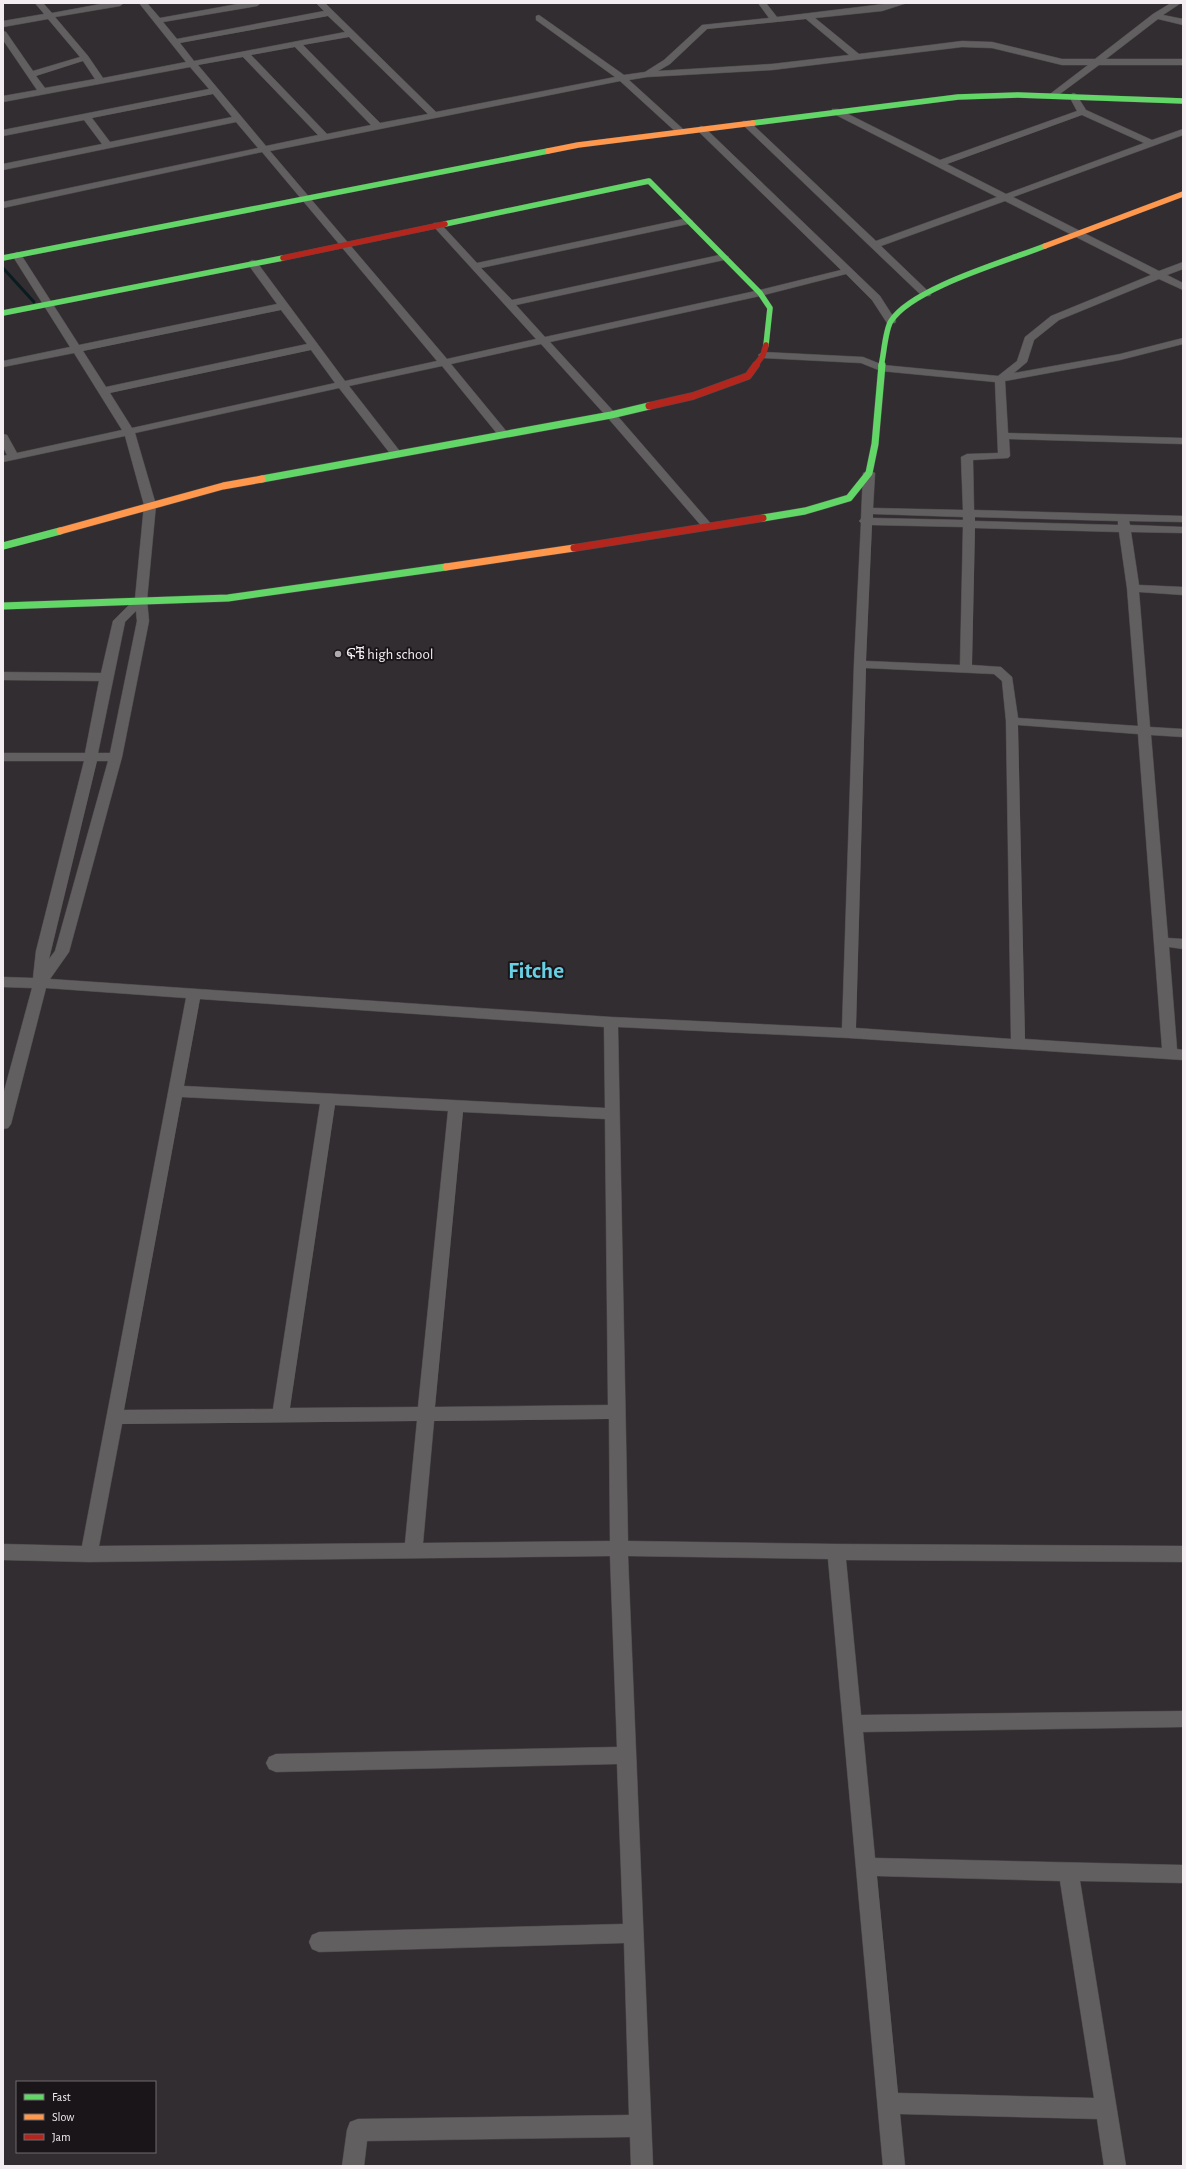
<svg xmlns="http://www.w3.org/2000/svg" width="1186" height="2169" font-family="'Alegreya Sans','Noto Sans Ethiopic',sans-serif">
<rect width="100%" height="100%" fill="#322d30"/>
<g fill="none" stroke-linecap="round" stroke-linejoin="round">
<polyline stroke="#0a1c20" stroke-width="3" points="3,268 34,302"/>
<g stroke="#4c494b" stroke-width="1">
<path id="street" d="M35 3H43L52 13 106 3H124L120 6 55 17 88 56 103 78 186 62 139 3H147L160 18 243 3H261L257 6 163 22 177 39 324 11 316 3H325L436 112 615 77 536 20V16L539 15 624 75 645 72 664 60 702 25 769 18 758 3H766L777 17 892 3H907L882 11 815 18 859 54 962 41 992 42 1062 59H1095L1153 14 1171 3H1181L1163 15 1183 19V25L1158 19 1106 59H1183V65H1099L1053 99 1049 96 1050 94 1088 65H1062L992 48 962 47 772 70 647 77 629 80 683 129V133H677L620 81 270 151 447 359 536 339 434 227V223H440L477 263 688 218 693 221 688 224 481 268 512 300 724 254 729 257 724 260 516 305 545 337 760 290 841 270 698 131 696 129 701 126 704 127 880 296 896 321 895 323H887L872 300 846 274 760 296 550 342 615 413 712 525 714 527 712 529H704L607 417 541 344 451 364 507 432 508 434 503 437 499 436 442 366 349 386 402 454 396 457 392 456 339 388 135 433 156 505 147 600 149 621 122 757 69 952 50 979 611 1017 842 1028 854 664 861 523 859 521 861 519 863 473 869 470 875 473 873 508 963 510 961 457 967 454 998 453 995 382 881 371 861 363 763 358 758 355 763 352 863 357 883 365 998 376 1017 361 1025 337 1051 316 1151 275 1005 201 881 246 931 294 930 296H922L741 123 743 121H749L876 241 997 197 832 113V109H838L940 160 1077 111 1069 96 1073 93 1076 94 1086 110 1152 140 1183 129V135L1013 197 1159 271 1183 262V269L1167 275 1183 283V290L1159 279 1059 320 1034 340 1027 362 1014 373 1120 354 1183 338V344L1120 360 1005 381 1008 433 1183 438V444L1009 439 1010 456 1008 458 973 460 974 510 1183 516V522L1129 521 1130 525 1183 527V533L1131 532 1139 585 1183 587V595L1139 592 1150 727 1183 729V737L1151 735 1168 938 1183 939V949L1169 947 1177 1049 1183 1050V1060L849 1038 618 1027 628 1541 836 1544 1183 1546V1562L846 1560 861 1715 1183 1711V1727L863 1732 875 1858 1183 1865V1883L1080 1881 1126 2166H1104L1097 2119 900 2114 905 2166H883L828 1559 628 1556 653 2166H631L630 2137 367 2141 364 2166H342L347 2130 350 2122 358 2119 629 2115 624 1943 319 1952 312 1949 309 1942 312 1935 319 1932 623 1924 617 1764 276 1772 269 1769 266 1763 269 1757 276 1754 617 1747 610 1556 89 1562 3 1560V1544L82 1546 186 998 46 988 11 1124 8 1128 3 1129V1095L32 988 3 987V977L33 978 36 951 84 761H3V753H85L99 681 3 680V672L101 673 113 621 135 599 144 505 125 436 3 462V456L7 455 3 447V434L7 435 17 453 122 430 74 353 3 367V361L70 347 12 255 17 252 20 253 79 345 277 304 247 263 252 260 256 261 345 381 437 361 262 152 3 208V202L258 148 236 122 3 170V164L102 144 84 120 3 136V130L209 89 190 67 3 102V96L37 90 3 40V31L6 32 33 71 80 57 48 19 3 27V21L44 14ZM328 16 345 32 194 61 180 43ZM806 19 849 55 772 64 658 71 670 64 707 29ZM349 37 428 114 380 123 303 45ZM295 47 371 125 327 134 251 55ZM243 57 318 135 266 146 198 65ZM83 61 95 79 45 88 36 76ZM213 94 232 117 110 142 92 118ZM1082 115 1144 143 1006 194 947 164ZM281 310 307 344 106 387 83 351ZM311 350 335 383 132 428 110 393ZM873 514 963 517V520L873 518ZM975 517 1118 521V525L975 521ZM872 525 963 527 960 665 866 661ZM975 528 1119 532 1127 588 1138 726 1018 718 1012 677 1001 667 972 665ZM136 611 137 621 110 753H98L125 622ZM866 668 994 674 1002 681 1006 721 1011 1039 856 1028ZM1018 725 1138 734 1162 1048 1025 1039ZM97 761H108L55 951 49 959ZM200 999 604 1027 605 1108 184 1086ZM182 1097 320 1104 273 1409 124 1410ZM335 1105 448 1111 418 1407 290 1408ZM463 1112 605 1119 608 1405 435 1407ZM609 1419 610 1541 423 1543 434 1421ZM417 1421 405 1543 99 1546 122 1424ZM877 1876 1060 1881 1094 2098 898 2093Z"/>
</g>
<g stroke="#4c494b" stroke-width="6">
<g id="fast-far1">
<polyline points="753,123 958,97 1018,95 1183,101"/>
<polyline points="445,224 649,181 760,293 770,308 766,345"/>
<polyline points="3,258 548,151"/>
<polyline points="3,313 283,258"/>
<path d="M881 366C884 355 885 330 891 321 912 288 1007 261 1045 246"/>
</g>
</g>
<g stroke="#4c494b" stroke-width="8">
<g id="fast">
<polyline points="262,479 611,415 649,406"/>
<polyline points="763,518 805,511 849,498 869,473 875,444 882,365"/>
<polyline points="3,546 60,531"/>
<polyline points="3,606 228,598 446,567"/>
</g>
</g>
<g stroke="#4c494b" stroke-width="6">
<g id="slow-far1">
<polyline points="548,151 578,145 753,123"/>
<polyline points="1045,246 1183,194"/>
</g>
</g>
<g stroke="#4c494b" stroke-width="8">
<g id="slow">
<polyline points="60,531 223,486 262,479"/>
<polyline points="446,567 574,548"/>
</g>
</g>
<g stroke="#4c494b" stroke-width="6">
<g id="jam-far1">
<polyline points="283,258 445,224"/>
<polyline points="755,366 763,355 766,345"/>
</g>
</g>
<g stroke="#4c494b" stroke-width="8">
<g id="jam">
<polyline points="649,406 693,396 748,376 756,365"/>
<polyline points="574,548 763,518"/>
</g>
</g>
<use href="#street" fill="#625f61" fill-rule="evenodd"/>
<use href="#fast-far1" stroke="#63d668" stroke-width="5.5"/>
<use href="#fast" stroke="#63d668" stroke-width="7"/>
<use href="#slow-far1" stroke="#ff974d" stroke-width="5.5"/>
<use href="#slow" stroke="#ff974d" stroke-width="7"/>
<use href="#jam-far1" stroke="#b3261e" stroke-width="5.5"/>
<use href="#jam" stroke="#b3261e" stroke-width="7"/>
</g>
<circle fill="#afaaad" stroke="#191518" stroke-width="1.5" cx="338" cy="654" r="4"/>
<g text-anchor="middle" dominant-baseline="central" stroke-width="4" stroke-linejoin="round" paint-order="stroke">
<g font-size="15" fill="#f3edf1" stroke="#191518" text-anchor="start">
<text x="346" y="654">ፍቼ high school</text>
</g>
<g font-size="23" font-weight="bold" fill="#68d0e4" stroke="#191518">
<text x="536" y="971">Fitche</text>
</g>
</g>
<rect width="1186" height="2169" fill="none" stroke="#f3edf1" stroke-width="8"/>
<rect x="16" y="2081" width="140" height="72" fill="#191518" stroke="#706b6f"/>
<rect x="24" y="2094" width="20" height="6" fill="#63d668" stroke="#706b6f"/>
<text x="52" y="2101" font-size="12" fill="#f3edf1">Fast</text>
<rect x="24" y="2114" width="20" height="6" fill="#ff974d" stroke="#706b6f"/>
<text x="52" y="2121" font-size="12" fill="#f3edf1">Slow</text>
<rect x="24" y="2134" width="20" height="6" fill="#b3261e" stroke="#706b6f"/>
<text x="52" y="2141" font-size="12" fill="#f3edf1">Jam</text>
</svg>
